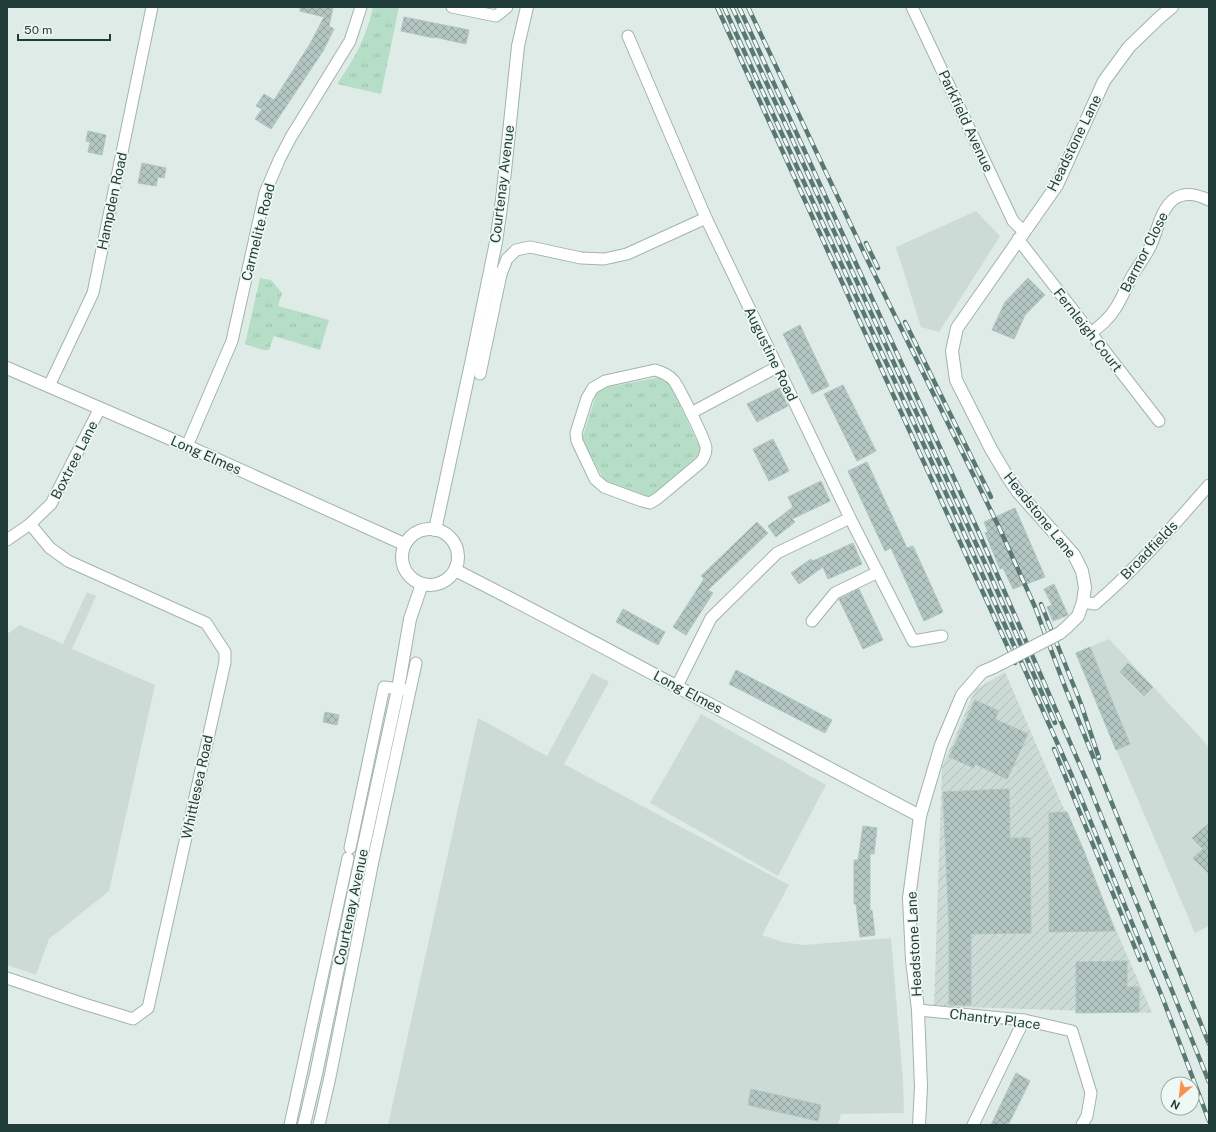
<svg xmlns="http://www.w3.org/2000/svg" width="1216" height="1132" font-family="'Public Sans',sans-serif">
<defs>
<pattern id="industrial-furrows" width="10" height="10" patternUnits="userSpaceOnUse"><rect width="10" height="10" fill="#cddbd7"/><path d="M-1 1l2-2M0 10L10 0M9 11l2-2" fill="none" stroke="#b0bdb9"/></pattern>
<pattern id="grass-tufts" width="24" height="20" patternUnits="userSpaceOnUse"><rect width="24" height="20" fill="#b6dec6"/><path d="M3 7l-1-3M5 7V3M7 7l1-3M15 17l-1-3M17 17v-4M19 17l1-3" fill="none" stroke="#9cbfab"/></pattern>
<pattern id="building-cross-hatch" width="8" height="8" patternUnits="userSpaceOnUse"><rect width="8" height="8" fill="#b4c6c1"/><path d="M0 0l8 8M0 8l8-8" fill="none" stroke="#92a29e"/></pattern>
</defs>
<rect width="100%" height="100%" fill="#dfebe7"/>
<g fill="#cddbd7">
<polygon points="976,211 1000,236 939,332 921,327 896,247"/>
<polygon points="87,592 96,596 72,649 155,685 109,891 49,939 36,975 7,965 7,634 20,625 63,644"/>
<polygon points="1109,639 1209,747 1209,926 1195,933 1075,653"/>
<polygon points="592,673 609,682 564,764 789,885 762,935 783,942 803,945 891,938 903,1081 904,1113 841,1114 838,1125 388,1125 478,718 547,756"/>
<polygon points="701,714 826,785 778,876 650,803"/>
</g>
<polygon fill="url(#industrial-furrows)" points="1005,672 1152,1013 934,1006 942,767 975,690"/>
<g fill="url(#grass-tufts)">
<path d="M373 7H399L381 94 337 84C355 58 366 38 373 7Z"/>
<polygon points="260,278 271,280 282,293 278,306 329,320 320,350 274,336 269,350 263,350 245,344"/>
<polygon points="666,376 702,452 651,497 605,482 582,439 598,389"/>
</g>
<g fill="url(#building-cross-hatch)" stroke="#b1c5c0">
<polygon points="300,7 333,7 329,26 334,29 323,51 271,129 255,119 262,109 256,106 264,94 274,100 310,44 324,17 300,11"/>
<polygon points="404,17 469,30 466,44 434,37 434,38 401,31"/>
<polygon points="88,131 106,135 102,155 88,152 90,142 86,141"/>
<polygon points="142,163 166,168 164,178 158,177 156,186 138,183"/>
<polygon points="1028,278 1045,295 1025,315 1014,339 992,330 1005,302"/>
<polygon points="800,325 829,386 812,394 783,334"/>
<polygon points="843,385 876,451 857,461 824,394"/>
<polygon points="779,388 788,406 757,422 747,404"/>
<polygon points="773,439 789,471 769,481 753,449"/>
<polygon points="867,462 907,548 913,546 943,612 924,621 891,548 885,551 848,471"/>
<polygon points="821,481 830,501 792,519 795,522 776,537 768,526 793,507 788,497"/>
<polygon points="1015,508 1045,577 1013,589 1003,568 1000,569 985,533 988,532 984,522"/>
<polygon points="757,522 768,533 708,590 713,593 686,635 673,627 704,579 701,576"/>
<polygon points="853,543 862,564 828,579 823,567 799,584 791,573 811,559 813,561"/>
<polygon points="1054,584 1068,615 1053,621 1047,607 1052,605 1044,589"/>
<polygon points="859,589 883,640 863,649 839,599"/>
<polygon points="623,609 665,632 658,645 616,622"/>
<polygon points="1090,647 1130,744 1116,750 1076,653"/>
<polygon points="1128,663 1153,687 1144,696 1120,672"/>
<polygon points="736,670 832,720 825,733 729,684"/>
<polygon points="975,700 999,711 995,719 1028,734 1007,779 975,764 974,768 949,757"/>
<polygon points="325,712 339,715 337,725 323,722"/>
<polygon points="1009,789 1010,838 1030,838 1031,933 971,934 971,1005 949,1005 949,925 943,792"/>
<polygon points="1067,812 1084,851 1115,931 1049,932 1049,813"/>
<polygon points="1209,823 1209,874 1193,858 1203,849 1192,838"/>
<polygon points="863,826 877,828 874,854 870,854 870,911 872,910 875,935 860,937 856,904 854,904 854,860 858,860"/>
<polygon points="1127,961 1127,987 1139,987 1139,1012 1076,1013 1076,962"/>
<polygon points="1016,1073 1030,1081 1008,1125 991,1125"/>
<polygon points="751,1089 821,1105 818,1121 748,1105"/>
</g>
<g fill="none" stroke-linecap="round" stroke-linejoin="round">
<g stroke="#a2b3af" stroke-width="13">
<g id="minor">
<polyline points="452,7 496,16 507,7"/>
<polyline points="912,7 1013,221 1024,232"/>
<polyline points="628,36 706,218 850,518 913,641 942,636"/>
<polyline points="1018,239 1159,421"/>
<polyline points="490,273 501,274 507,259 516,250 530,247 581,258 604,259 627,254 706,218"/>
<path d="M1091 333C1100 326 1109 319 1115 309 1122 299 1126 287 1132 276 1138 266 1146 256 1151 245 1158 230 1160 210 1174 199 1186 191 1198 195 1209 200"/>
<path d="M655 370C662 372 669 375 674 381 679 388 706 441 706 448 706 453 704 458 701 462L658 498 650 503 642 501 604 487 595 479 577 441 576 433 587 398 593 388 605 381Z"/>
<polyline points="480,374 501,274"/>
<polyline points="49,386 93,293 152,7"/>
<polyline points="691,413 777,367"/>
<polyline points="187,446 232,341 265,193 280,158 291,137 350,41 361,7"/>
<polyline points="7,540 30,524 51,504 100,408"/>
<path d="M1083 602 1095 604C1137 568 1173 526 1209 485"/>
<polyline points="812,621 835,593 878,572"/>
<polyline points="677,686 711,618 777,553 850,518"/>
<polyline points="350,848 384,687 407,690"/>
<polyline points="7,978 81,1003 133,1019 148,1008 225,662 225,652 206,623 68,561 50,548 30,524"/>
<polyline points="918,1010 1024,1020 1072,1031 1091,1093 1087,1116 1082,1125"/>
<polyline points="290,1125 348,858"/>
<polyline points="319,1125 330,1077 373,861 416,663"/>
<polyline points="973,1125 1024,1020"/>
</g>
</g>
<g stroke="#a2b3af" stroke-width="14">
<g id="tertiary">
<polyline points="7,368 187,446 404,544"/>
<circle cx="430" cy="557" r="28"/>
<polyline points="435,530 472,359 496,242 502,200 518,46 527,7"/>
<path d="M455 570C611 649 764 735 920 816"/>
<polyline points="1060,633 1067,627 1078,616 1083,602 1085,587 1082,571 1074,555 1018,492 1007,476 991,449 956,380 952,351 957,328 1057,185 1104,81 1129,47 1159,18 1172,7"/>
<polyline points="304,1125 316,1074 357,877 398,689 410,619 422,584"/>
<polyline points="919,1125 921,1087 918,1010 912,960 909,898 920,816 941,745 962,695 982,672 994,667"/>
</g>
</g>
<use href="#minor" stroke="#fff" stroke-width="11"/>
<use href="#tertiary" stroke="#fff" stroke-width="12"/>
<g stroke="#597874" stroke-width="4.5">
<g id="rail">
<polyline points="717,7 1015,663"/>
<polyline points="724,7 959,522 1072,776 1163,999 1209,1121"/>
<polyline points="732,7 988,570 1055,723"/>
<polyline points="739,7 979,533 1089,786 1209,1082"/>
<polyline points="748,7 866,257 998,525 1035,607 1065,687 1209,1044"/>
<polyline points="866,243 878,268"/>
<polyline points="905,322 991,497"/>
<polyline points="1041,604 1081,704 1099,758"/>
<polyline points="1054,749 1140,960"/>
</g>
</g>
<use href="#rail" stroke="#eff8f5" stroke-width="3" stroke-dasharray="9" stroke-linecap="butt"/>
<g stroke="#a2b3af" stroke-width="14" stroke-linecap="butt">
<polyline id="tertiary-bridge" points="994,667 1060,633"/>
</g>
<use href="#tertiary-bridge" stroke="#fff" stroke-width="12"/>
</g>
<g text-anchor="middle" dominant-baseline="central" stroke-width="3.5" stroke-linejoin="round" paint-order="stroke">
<g font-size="14" fill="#1f3c38" stroke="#eff8f5">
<text transform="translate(966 121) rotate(65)">Parkfield Avenue</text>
<text transform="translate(1074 143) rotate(-64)">Headstone Lane</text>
<text transform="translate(502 184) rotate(-83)">Courtenay Avenue</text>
<text transform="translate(112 201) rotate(-78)">Hampden Road</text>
<text transform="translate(258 232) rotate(-76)">Carmelite Road</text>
<text transform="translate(1144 252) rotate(-63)">Barmor Close</text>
<text transform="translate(1088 330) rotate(52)">Fernleigh Court</text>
<text transform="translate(771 354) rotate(64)">Augustine Road</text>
<text transform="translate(206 455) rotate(24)">Long Elmes</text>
<text transform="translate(74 460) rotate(-63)">Boxtree Lane</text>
<text transform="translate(1040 515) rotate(51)">Headstone Lane</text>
<text transform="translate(1149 550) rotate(-46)">Broadfields</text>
<text transform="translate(688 692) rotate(28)">Long Elmes</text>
<text transform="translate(197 787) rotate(-78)">Whittlesea Road</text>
<text transform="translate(351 907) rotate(-78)">Courtenay Avenue</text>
<text transform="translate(914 944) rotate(-93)">Headstone Lane</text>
<text transform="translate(995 1019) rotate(7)">Chantry Place</text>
</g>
</g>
<rect width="1216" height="1132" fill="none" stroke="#1f3c38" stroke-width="16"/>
<g transform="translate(1180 1096) rotate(208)"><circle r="19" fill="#eff8f5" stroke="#9cada9"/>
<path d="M0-3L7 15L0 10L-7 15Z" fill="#fb904e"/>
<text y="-6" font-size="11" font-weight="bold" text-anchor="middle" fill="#1f3c38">N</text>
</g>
<path d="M18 34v6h92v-6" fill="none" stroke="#1f3c38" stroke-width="2"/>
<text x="24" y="34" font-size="12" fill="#1f3c38" stroke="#eff8f5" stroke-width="3" paint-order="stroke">50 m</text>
</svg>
